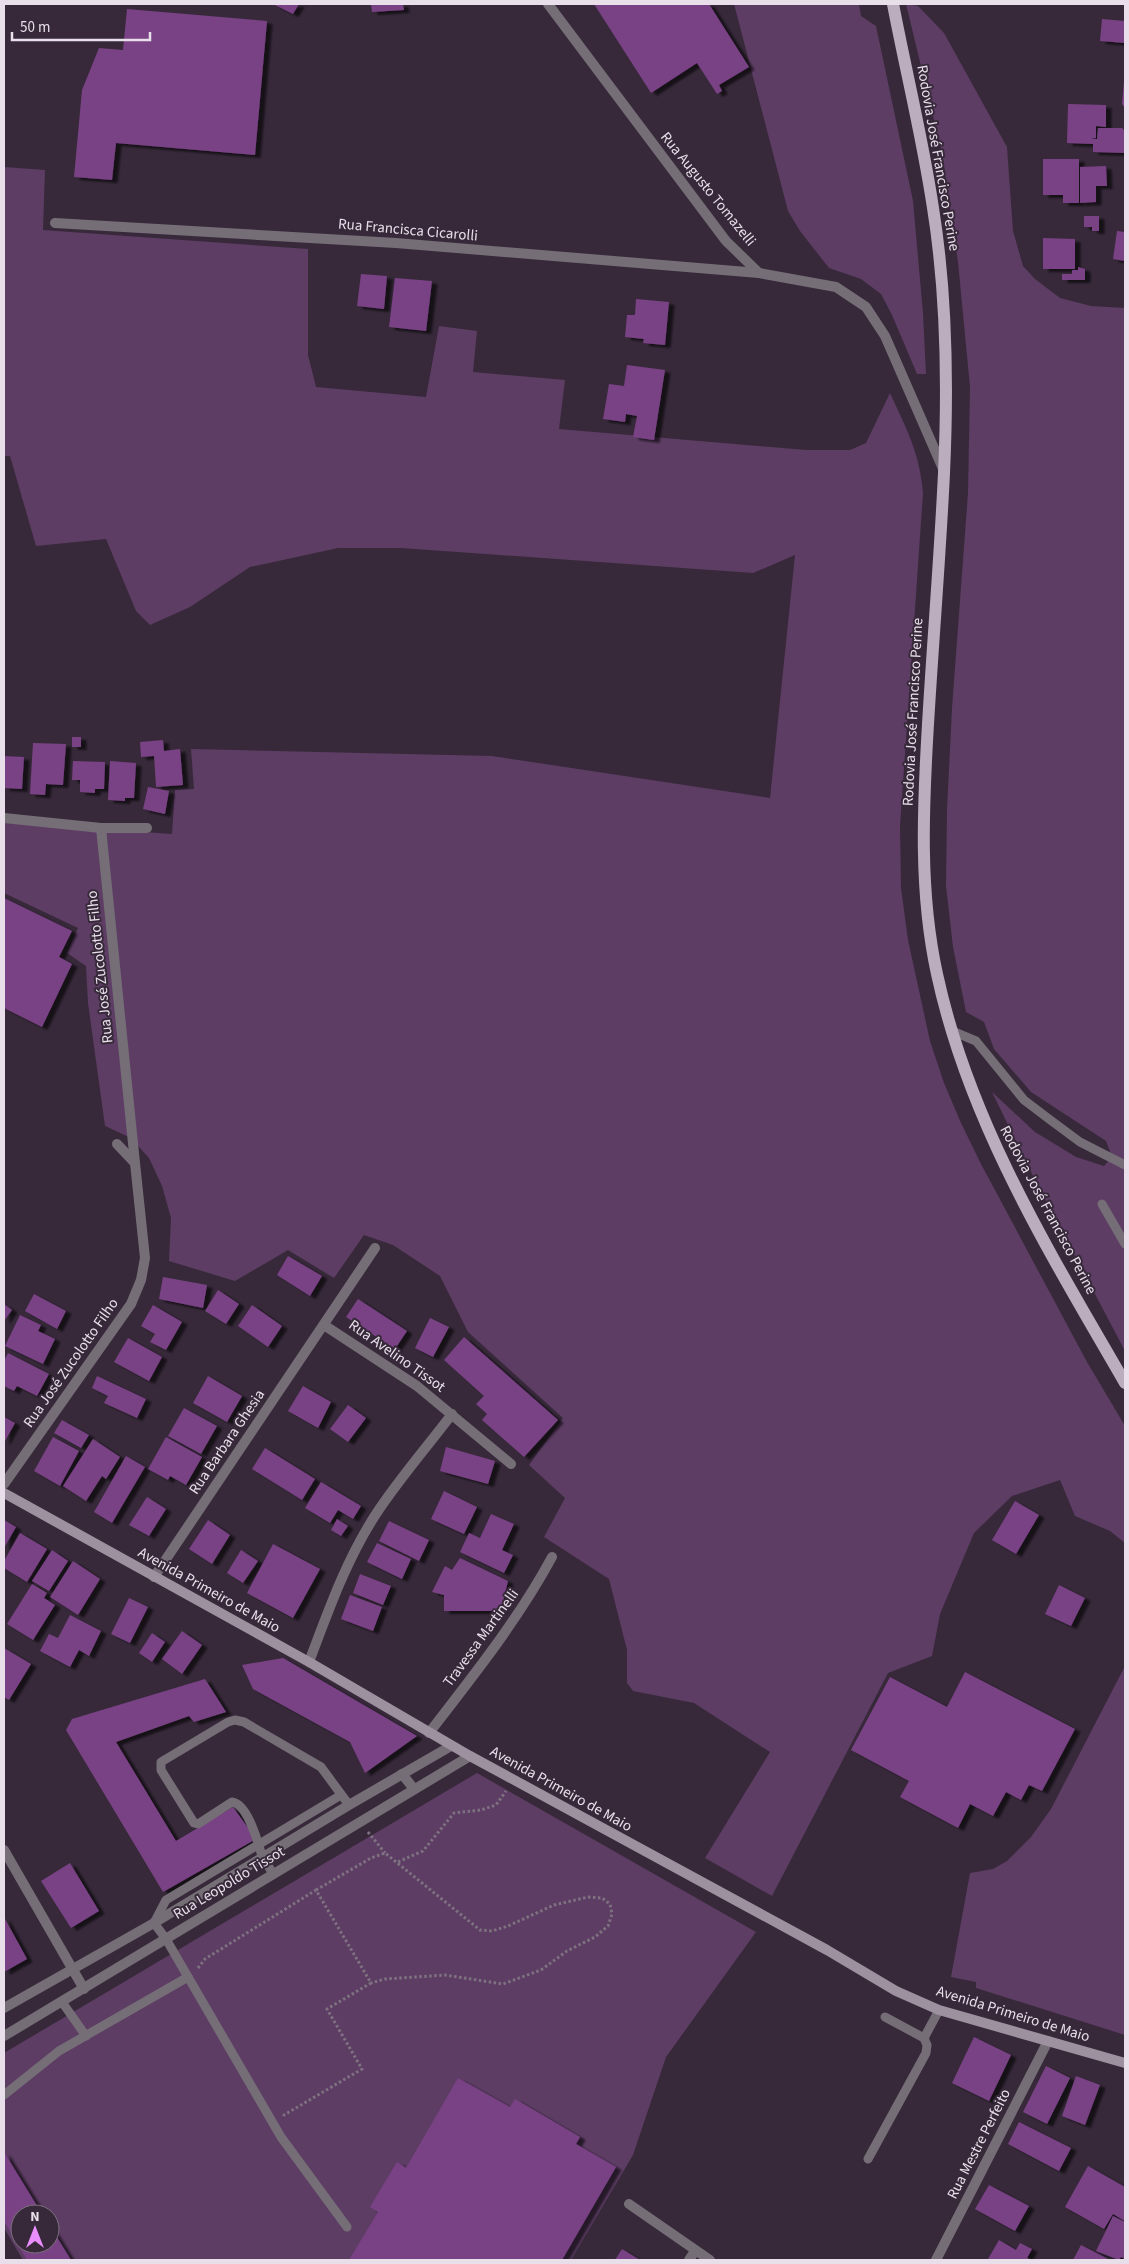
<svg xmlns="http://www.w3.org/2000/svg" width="1129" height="2264" font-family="'Source Sans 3',sans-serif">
<defs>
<filter id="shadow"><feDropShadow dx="5.5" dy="3" stdDeviation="1" flood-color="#0009"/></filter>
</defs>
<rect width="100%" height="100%" fill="#37293a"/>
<g fill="#5d3d64" fill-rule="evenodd">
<polygon points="734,4 859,4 861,16 876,26 913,201 923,313 926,374 917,374 892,315 881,294 861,279 829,268 800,231 788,211"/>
<polygon points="906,4 918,6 944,33 1007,147 1013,231 1023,266 1035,279 1060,298 1091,306 1125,308 1125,1351 1036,1182 992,1092 1035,1132 1076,1157 1104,1166 1112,1157 1106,1141 1031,1092 994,1049 984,1022 966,1012 953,947 946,886 947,810 952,708 968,493 970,387 958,262 942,153"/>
<path d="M4 167 45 170 43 230 308 249V355L316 387 426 397 439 326 477 331 473 372 565 380 559 429 806 450H850L866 443 890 393C906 428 920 453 923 493L900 826 901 888 908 940 930 1041 944 1083 961 1123 981 1164 1087 1362 1125 1426V1543L1110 1531 1075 1516 1060 1480 1012 1496 974 1533 940 1614 932 1656 888 1673 772 1896 705 1858 770 1752 694 1703 633 1691 627 1683V1650L609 1579 544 1537 565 1498 529 1465 563 1418 468 1332 440 1276 393 1245 364 1235 334 1278 288 1250 235 1281 169 1261 171 1218 162 1186 149 1158 131 1138 105 1126 88 1003 86 966 67 953 78 928 4 893V822L172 834 175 790 194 789 191 749 492 756 770 798 795 555 753 573 401 548H338L250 567 190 607 150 625 136 611 106 539 36 546 10 456H4Z"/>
<polygon points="1125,1666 1125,2035 976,1988 976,1982 951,1977 970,1873 993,1869 1007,1861 1031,1837 1051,1809"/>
<path d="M477 1773 756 1932 666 2057 633 2155 571 2260H23L4 2228V2053ZM20 2214H50V2244H20Z"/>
</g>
<g fill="#794284" filter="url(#shadow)">
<polygon points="273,4 299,4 293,14"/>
<polygon points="371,4 403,4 404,10 372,12"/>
<polygon points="594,4 709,4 749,67 719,85 722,91 717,94 697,63 651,93"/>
<polygon points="127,9 267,21 255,155 116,143 112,180 74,177 82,90 99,48 123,50"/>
<polygon points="1102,19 1125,21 1125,43 1100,41"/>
<polygon points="1124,81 1125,81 1125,108 1122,104"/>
<polygon points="1068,104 1106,105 1106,127 1096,126 1096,138 1090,139 1097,139 1098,128 1122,128 1125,131 1125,153 1093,152 1093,144 1067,143"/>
<polygon points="1043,159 1079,159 1079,203 1063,203 1063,195 1043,195"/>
<polygon points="1106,166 1107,186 1096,186 1096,202 1080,203 1080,167"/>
<polygon points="1084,216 1099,216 1099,231 1092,231 1092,227 1084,227"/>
<polygon points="1117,231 1125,232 1125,261 1113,259"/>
<polygon points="1043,238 1075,239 1075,269 1043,269"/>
<polygon points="1078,267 1085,269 1085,280 1062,280 1062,274 1072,274 1072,270 1078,270"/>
<polygon points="361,274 387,276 384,309 357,306"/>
<polygon points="395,278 432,281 426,331 389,327"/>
<polygon points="636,299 669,302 665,345 643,343 644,339 625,337 627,315 635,315"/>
<polygon points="627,365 665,370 654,440 633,437 637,416 626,414 625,422 603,419 609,384 624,386"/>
<rect x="72" y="737" width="9" height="10"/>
<polygon points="163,740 164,751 180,749 183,785 156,787 154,756 141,757 140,742"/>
<polygon points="33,743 66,744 63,785 46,784 45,795 30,794"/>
<polygon points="4,756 24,757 22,789 4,788"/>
<polygon points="73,761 105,762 104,789 95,789 95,793 80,792 80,780 72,780"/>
<polygon points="110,761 136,763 134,798 125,798 125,801 108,800"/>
<polygon points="148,787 169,791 165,814 143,809"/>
<polygon points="4,898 72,931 59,957 72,964 42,1027 4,1008"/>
<polygon points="288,1256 322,1276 310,1296 277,1275"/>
<polygon points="163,1277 207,1285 203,1308 159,1299"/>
<polygon points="218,1290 239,1304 226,1324 205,1311"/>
<polygon points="34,1294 66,1311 57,1329 25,1311"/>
<polygon points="358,1299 407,1331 395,1349 346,1317"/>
<polygon points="4,1304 12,1310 4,1321"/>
<polygon points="153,1305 182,1322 166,1350 150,1342 155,1334 141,1326"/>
<polygon points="252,1305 282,1326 268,1347 238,1326"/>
<polygon points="20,1315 41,1325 38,1331 55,1339 43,1364 5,1346"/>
<polygon points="430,1318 449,1327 433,1357 415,1348"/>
<polygon points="464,1337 558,1420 524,1457 482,1420 487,1414 476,1404 484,1396 444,1360"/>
<polygon points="128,1338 162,1357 149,1381 114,1362"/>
<polygon points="8,1353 49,1374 37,1396 17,1386 14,1391 4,1386 4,1361"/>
<polygon points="97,1376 146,1399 137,1418 104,1403 108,1396 92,1388"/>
<polygon points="208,1376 242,1396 227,1422 193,1403"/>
<polygon points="303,1386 331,1402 318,1428 288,1411"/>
<polygon points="348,1405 366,1418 348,1442 330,1429"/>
<polygon points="184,1408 217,1426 201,1454 168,1436"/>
<polygon points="4,1417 15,1423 4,1443"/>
<polygon points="62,1420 89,1435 81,1448 54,1433"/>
<polygon points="53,1437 79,1451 60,1486 34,1471"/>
<polygon points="166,1437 202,1457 186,1485 170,1476 168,1480 148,1469"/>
<polygon points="93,1439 120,1457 106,1479 102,1476 86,1501 63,1486"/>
<polygon points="446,1447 495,1461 488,1484 440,1471"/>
<polygon points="265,1448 315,1479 302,1500 252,1469"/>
<polygon points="126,1456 145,1467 112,1523 94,1512"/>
<polygon points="321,1482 361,1506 353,1519 338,1510 330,1523 305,1508"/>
<polygon points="444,1491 477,1507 464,1534 431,1519"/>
<polygon points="147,1497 166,1509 149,1536 129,1525"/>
<polygon points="1015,1501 1039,1515 1016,1554 992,1540"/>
<polygon points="491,1514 514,1524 502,1550 513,1555 504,1573 460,1552 469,1533 480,1538"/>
<polygon points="337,1519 348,1526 341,1536 331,1530"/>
<polygon points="4,1520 16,1527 4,1548"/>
<polygon points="208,1520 230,1535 212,1564 189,1549"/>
<polygon points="389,1521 429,1540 419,1561 379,1541"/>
<polygon points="20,1533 47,1549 27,1582 4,1568 4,1561"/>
<polygon points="377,1543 411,1559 402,1579 367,1562"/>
<polygon points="273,1544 320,1569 293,1618 247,1593"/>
<polygon points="52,1550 68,1561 49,1591 32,1581"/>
<polygon points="241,1550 258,1561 243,1583 227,1573"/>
<polygon points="460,1558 508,1581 501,1611 444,1611 444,1595 432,1592 445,1566 452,1570"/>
<polygon points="73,1561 100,1579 78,1615 50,1597"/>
<polygon points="360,1574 391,1586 383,1605 353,1593"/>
<polygon points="32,1584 47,1593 44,1598 55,1605 33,1640 7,1624"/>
<polygon points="1059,1585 1085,1598 1071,1626 1045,1614"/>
<polygon points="350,1595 382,1607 373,1631 341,1619"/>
<polygon points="129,1598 148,1607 130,1643 111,1634"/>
<polygon points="70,1615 101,1631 89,1656 79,1650 70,1667 40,1651 49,1634 58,1638"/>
<polygon points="182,1631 202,1645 182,1674 162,1659"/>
<polygon points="152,1633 165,1642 152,1662 139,1653"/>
<polygon points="4,1648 31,1664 9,1700 4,1697"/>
<polygon points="283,1658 417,1736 365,1773 350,1742 253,1689 242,1665"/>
<polygon points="965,1672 1075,1729 1042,1791 1029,1785 1021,1800 1006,1792 993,1816 970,1804 958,1828 900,1797 909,1781 851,1750 890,1677 947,1707"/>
<polygon points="205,1679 226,1712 194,1722 189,1716 116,1742 176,1841 233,1807 256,1839 163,1892 66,1730 72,1719"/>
<polygon points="70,1863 99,1911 71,1928 41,1881"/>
<polygon points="4,1917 27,1959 4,1972"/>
<polygon points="974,2037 1011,2055 989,2101 952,2083"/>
<polygon points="1046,2066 1070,2078 1047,2124 1023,2112"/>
<polygon points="1076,2076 1100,2085 1085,2125 1062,2116"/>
<polygon points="458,2078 510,2107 515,2099 580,2137 576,2144 616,2167 562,2260 349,2260 378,2212 370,2207 397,2162 406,2168"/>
<polygon points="1019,2122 1071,2148 1059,2171 1008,2144"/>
<polygon points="4,2152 42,2214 20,2214 20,2244 50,2244 50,2226 71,2260 27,2260 4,2221"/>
<polygon points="1088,2166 1125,2187 1125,2221 1113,2214 1104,2229 1065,2207"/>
<polygon points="989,2185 1029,2206 1015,2231 975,2209"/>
<polygon points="1113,2216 1125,2222 1125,2259 1121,2257 1119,2260 1096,2251"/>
<polygon points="999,2240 1016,2250 1020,2243 1032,2249 1027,2258 1032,2260 988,2259"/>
<polygon points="1081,2245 1110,2260 1073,2260"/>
<polygon points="622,2249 640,2260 615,2260"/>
</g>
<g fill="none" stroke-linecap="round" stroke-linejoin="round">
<g stroke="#7e7280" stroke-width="3" stroke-dasharray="2.5 2.5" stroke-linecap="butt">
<polyline points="368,1832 385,1853"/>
<polyline points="398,1862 423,1851 454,1813 481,1810 496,1805 506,1791"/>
<polyline points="316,1890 371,1858 385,1853 480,1930 492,1931 508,1926 554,1905 588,1897 602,1898 610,1904 612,1914 608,1926 595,1937 567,1951 541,1970 503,1984 445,1975 385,1979 371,1983"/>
<polyline points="198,1968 205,1959 316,1890 371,1983 327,2009 362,2069 284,2115 283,2114"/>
</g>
<g stroke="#756e77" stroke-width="9">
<polyline points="952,1031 976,1041 1024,1100 1049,1119 1080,1142 1125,1165"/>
<polyline points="1102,1204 1125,1244"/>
<polyline points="341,1795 166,1900 154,1923 166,1939 281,2137 347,2227"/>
<path d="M273 1874C270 1868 265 1862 262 1856 258 1843 248 1804 232 1802L198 1824 194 1823 161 1770V1762L228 1722 235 1720 244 1722 321 1767 349 1805"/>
<polyline points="62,2002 86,2036"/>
<polyline points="885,2017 924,2038"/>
<polyline points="4,2095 59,2051 188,1977"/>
<polyline points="868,2159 926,2053 927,2045 924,2038 939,2010"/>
</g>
<g stroke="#756e77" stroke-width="10">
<polyline points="548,4 726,241 759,273 836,287 866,307 885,336 944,471"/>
<polyline points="55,223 396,243 759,273"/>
<polyline points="4,818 101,828 147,828"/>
<polyline points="101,828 135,1163"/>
<polyline points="324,1325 417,1386 511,1464"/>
<polyline points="4,1484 131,1304 141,1280 145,1258 135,1163 117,1144"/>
<polyline points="154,1577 375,1248"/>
<path d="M309 1662C328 1612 346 1560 376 1514 399 1479 427 1447 452 1414"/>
<path d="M429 1733C473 1676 518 1620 552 1557"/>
<polyline points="4,1850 84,1989"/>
<polyline points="629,2204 710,2260"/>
<polyline points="689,2260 695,2251"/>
<polyline points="936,2260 1048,2041"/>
</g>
<g stroke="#756e77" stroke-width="10">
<polyline points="402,1774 414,1789"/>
<polyline points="4,2008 154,1923 349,1805 451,1746"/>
<polyline points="4,2036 470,1756"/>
</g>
<polyline stroke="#9d919f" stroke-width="10" points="4,1493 309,1662 470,1756 827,1950 896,1991 939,2010 1125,2063"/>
<path stroke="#bbacbe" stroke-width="12" d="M893 4C906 72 923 140 933 208 947 295 948 386 944 473 940 557 933 640 928 724 923 808 919 892 937 974 969 1123 1050 1253 1125 1383"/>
</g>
<g text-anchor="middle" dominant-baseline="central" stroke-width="4" stroke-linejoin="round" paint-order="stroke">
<g font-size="15" fill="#e8dfea" stroke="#37293a">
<text transform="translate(938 158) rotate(80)">Rodovia José Francisco Perine</text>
<text transform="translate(708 189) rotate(51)">Rua Augusto Tomazelli</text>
<text transform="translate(408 230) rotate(5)">Rua Francisca Cicarolli</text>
<text transform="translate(913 712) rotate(-87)">Rodovia José Francisco Perine</text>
<text transform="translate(100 967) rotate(-96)">Rua José Zucolotto Filho</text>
<text transform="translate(1048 1210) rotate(62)">Rodovia José Francisco Perine</text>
<text transform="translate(397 1356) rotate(35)">Rua Avelino Tissot</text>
<text transform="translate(71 1363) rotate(-55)">Rua José Zucolotto Filho</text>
<text transform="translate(227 1442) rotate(-56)">Rua Barbara Ghesia</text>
<text transform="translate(209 1590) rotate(29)">Avenida Primeiro de Maio</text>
<text transform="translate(481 1638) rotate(-54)">Travessa Martinelli</text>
<text transform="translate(561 1789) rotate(29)">Avenida Primeiro de Maio</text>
<text transform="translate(229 1883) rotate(-31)">Rua Leopoldo Tissot</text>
<text transform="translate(1013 2014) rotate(17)">Avenida Primeiro de Maio</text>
<text transform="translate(979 2144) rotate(-63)">Rua Mestre Perfeito</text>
</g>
</g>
<rect width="1129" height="2264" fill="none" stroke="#e8dfea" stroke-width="10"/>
<g transform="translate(35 2229)"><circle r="24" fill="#37293a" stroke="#7e7280"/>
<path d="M0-4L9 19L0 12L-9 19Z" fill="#ea8dfd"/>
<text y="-8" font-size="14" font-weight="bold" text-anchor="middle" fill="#e8dfea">N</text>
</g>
<path d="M12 32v8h138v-8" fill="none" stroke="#e8dfea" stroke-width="2.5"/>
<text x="20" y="32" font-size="15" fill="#e8dfea" stroke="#37293a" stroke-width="4" paint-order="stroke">50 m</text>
</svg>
